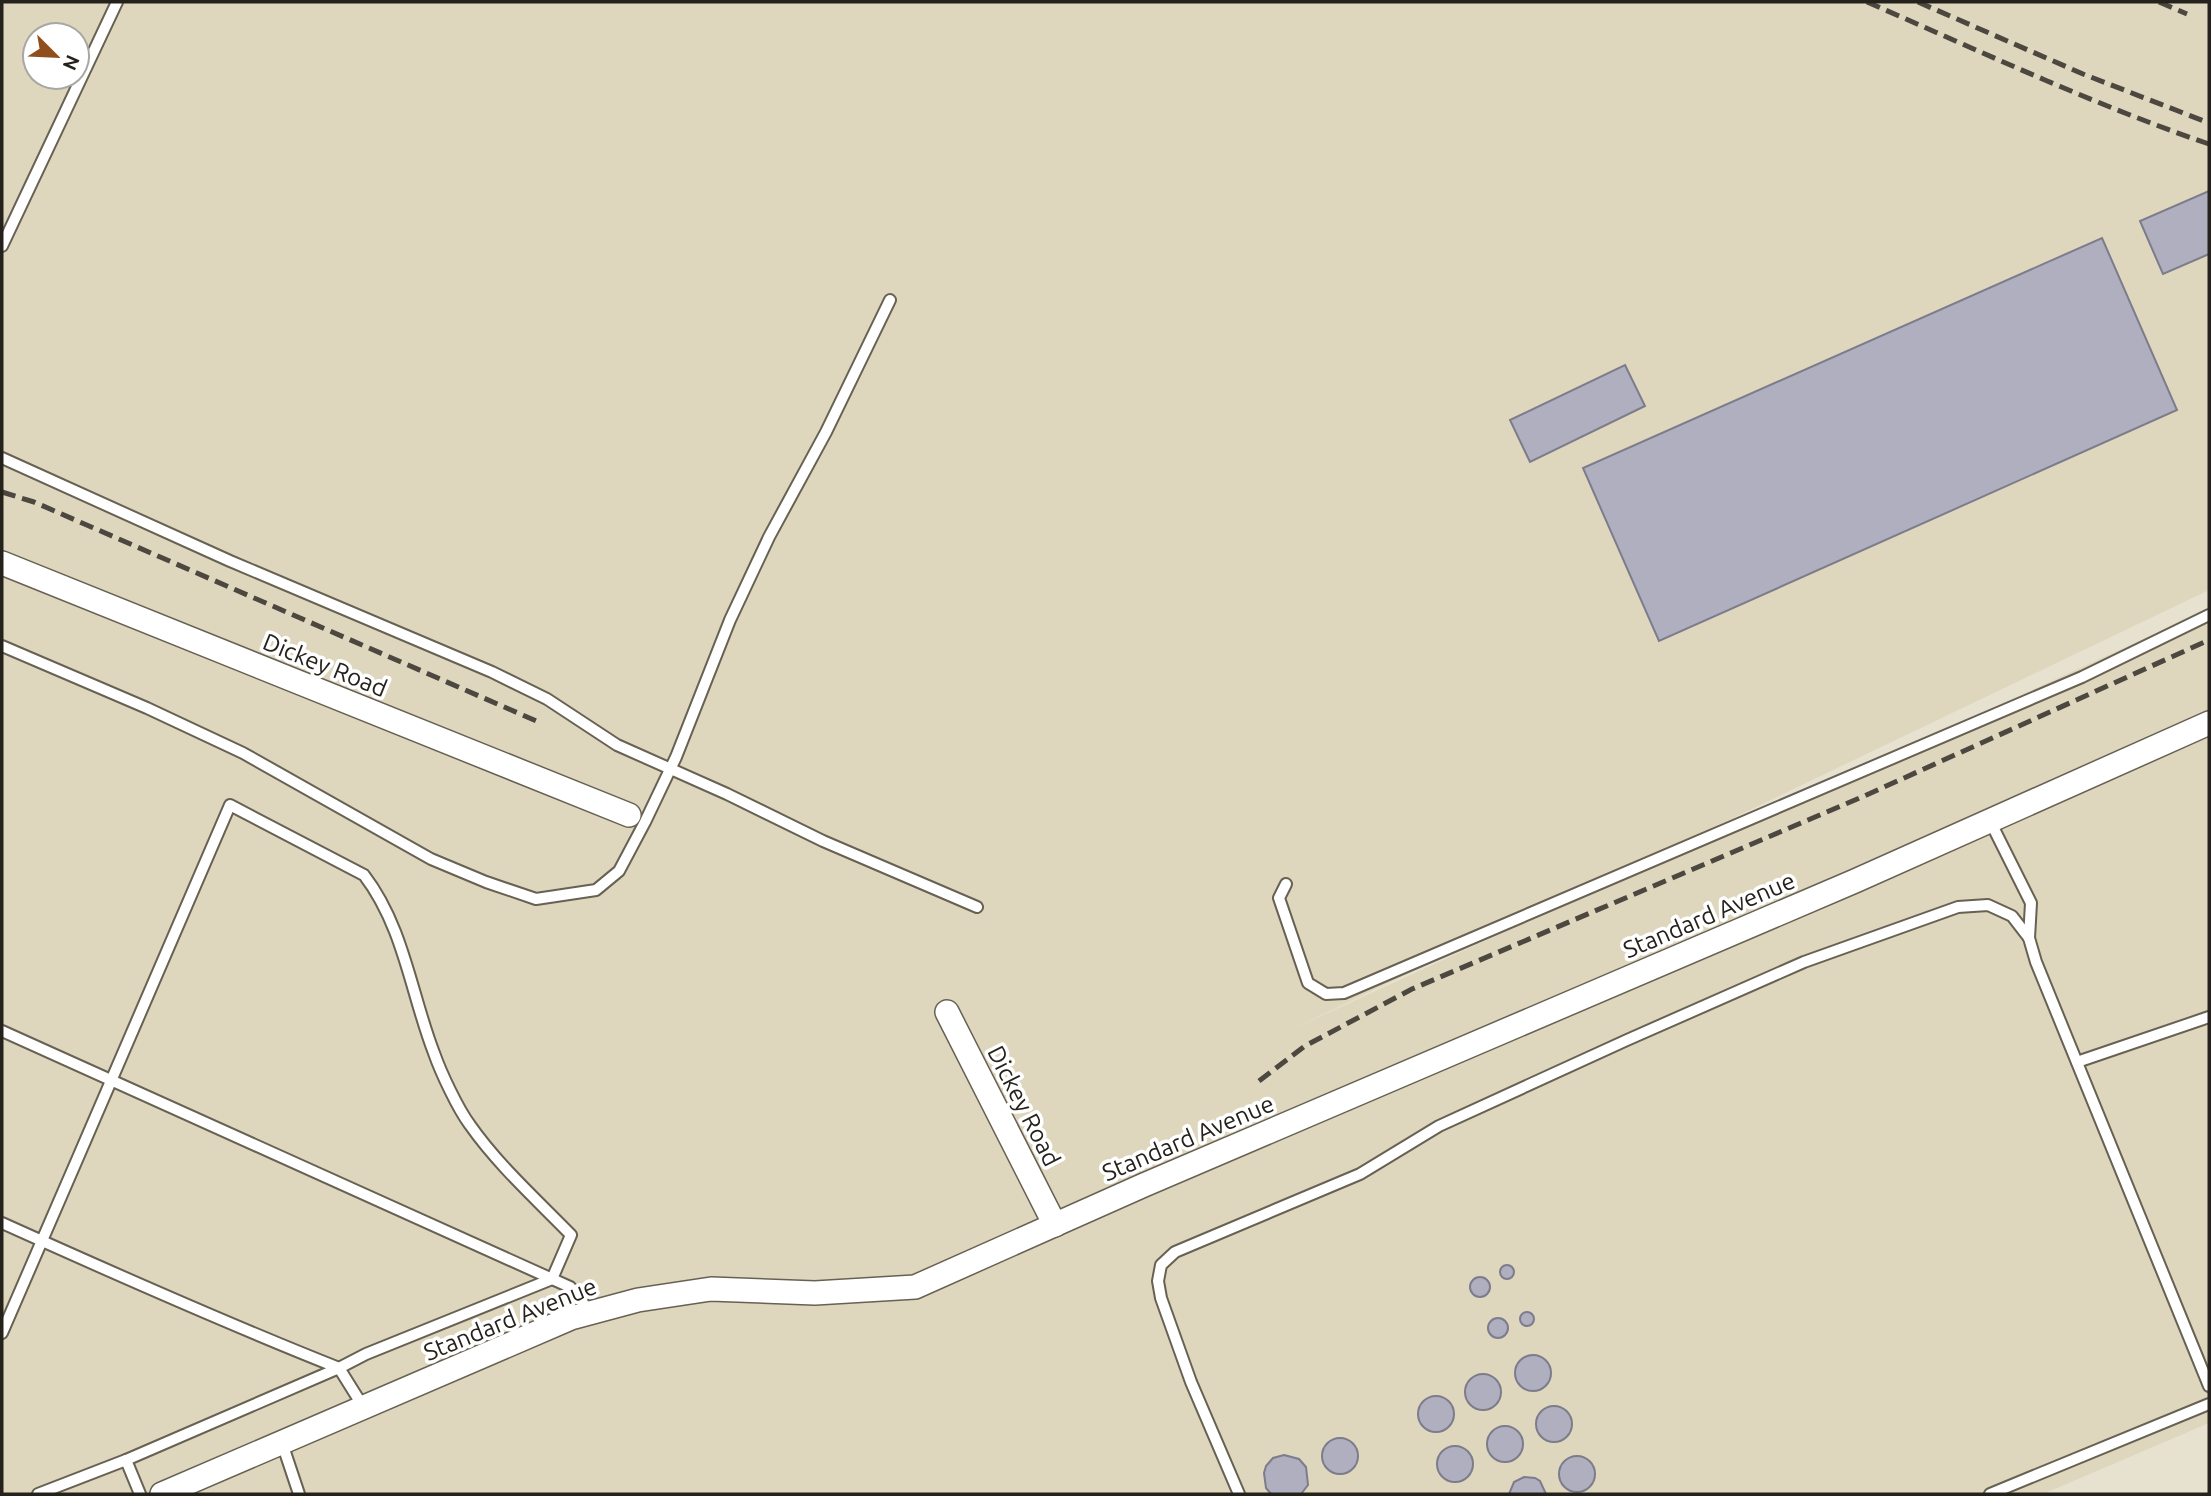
<svg xmlns="http://www.w3.org/2000/svg" width="2211" height="1496" font-family="Ubuntu,sans-serif">
<rect width="100%" height="100%" fill="#e7e1d0"/>
<path fill="#dfd6be" fill-rule="evenodd" d="M2 2H2209V590L1286 1032 2209 609V1423L2043 1494H2ZM35 35H77V77H35Z"/>
<g fill="#afafc0" stroke="#7c7c8b" stroke-width="2">
<polygon points="2209,191 2209,254 2163,274 2140,221"/>
<polygon points="2102,238 2177,410 1659,641 1583,468"/>
<polygon points="1625,365 1645,406 1530,462 1510,420"/>
<circle cx="1507" cy="1272" r="7"/>
<circle cx="1480" cy="1287" r="10"/>
<circle cx="1527" cy="1319" r="7"/>
<circle cx="1498" cy="1328" r="10"/>
<circle cx="1533" cy="1373" r="18"/>
<circle cx="1483" cy="1392" r="18"/>
<circle cx="1436" cy="1414" r="18"/>
<circle cx="1554" cy="1424" r="18"/>
<circle cx="1505" cy="1444" r="18"/>
<circle cx="1340" cy="1456" r="18"/>
<circle cx="1455" cy="1464" r="18"/>
<polygon points="1284,1455 1299,1459 1306,1467 1308,1485 1301,1494 1271,1494 1266,1488 1264,1473 1266,1466 1273,1458"/>
<circle cx="1577" cy="1474" r="18"/>
<polygon points="1524,1477 1535,1478 1540,1481 1546,1494 1509,1494 1514,1482"/>
</g>
<g fill="none" stroke-linecap="round" stroke-linejoin="round">
<g stroke="#676153" stroke-width="14">
<g id="lane">
<polyline points="2,246 117,2"/>
<polyline points="2,458 230,561 492,672 547,699 617,745 727,794 823,841 977,907"/>
<polyline points="2,646 147,708 243,753 431,859 486,882 536,899 596,890 619,871 645,822 676,757 730,620 769,537 826,432 890,300"/>
<polyline points="1990,821 2031,903 2029,938"/>
<polyline points="1286,884 1279,898 1308,983 1326,994 1344,993 2082,677 2209,615"/>
<polyline points="2,1031 570,1287 591,1313"/>
<polyline points="2077,1062 2209,1017"/>
<path d="M2 1223C113 1273 225 1323 339 1368L366 1354 552 1279 571 1235C537 1200 498 1165 470 1125 458 1109 441 1073 434 1053 411 994 404 927 364 875L230 805C155 981 78 1157 2 1333"/>
<polyline points="282,1443 299,1494"/>
<polyline points="38,1494 126,1460"/>
<polyline points="140,1494 126,1460 339,1368 364,1408"/>
<polyline points="1239,1494 1191,1382 1161,1298 1158,1281 1161,1265 1175,1252 1360,1174 1439,1126 1627,1040 1804,962 1958,907 1988,905 2012,916 2029,938 2036,962 2209,1386"/>
<polyline points="1990,1494 2209,1404"/>
</g>
</g>
<g stroke="#676153" stroke-width="26">
<g id="street">
<polyline points="2,563 629,815"/>
<polyline points="947,1012 1055,1225"/>
<polyline points="162,1494 571,1318 638,1300 711,1289 815,1293 915,1287 1144,1185 1855,881 2209,723"/>
</g>
</g>
<use href="#lane" stroke="#fff" stroke-width="10"/>
<use href="#street" stroke="#fff" stroke-width="23"/>
<g stroke="#4c4840" stroke-width="5" stroke-dasharray="14 7" stroke-linecap="butt">
<path d="M1867 2C1980 51 2092 104 2209 144"/>
<polyline points="1918,2 2083,74 2209,123"/>
<polyline points="2159,2 2187,14"/>
<polyline points="2,492 34,502 541,723"/>
<polyline points="1259,1081 1305,1046 1412,989 1862,797 2209,640"/>
</g>
</g>
<g text-anchor="middle" dominant-baseline="central" stroke-width="7" stroke-linejoin="round" paint-order="stroke">
<g font-size="24" fill="#25221c" stroke="#fff">
<text transform="translate(325 665) rotate(22)">Dickey Road</text>
<text transform="translate(1709 915) rotate(-23)">Standard Avenue</text>
<text transform="translate(1024 1106) rotate(63)">Dickey Road</text>
<text transform="translate(1188 1138) rotate(-23)">Standard Avenue</text>
<text transform="translate(510 1319) rotate(-22)">Standard Avenue</text>
</g>
</g>
<rect width="2211" height="1496" fill="none" stroke="#25221c" stroke-width="7"/>
<g transform="translate(56 56) rotate(114)"><circle r="33" fill="#ffffff" stroke="#a8a7a4" stroke-width="2"/>
<path d="M0-5L12 26L0 18L-12 26Z" fill="#8f4e1b"/>
<text y="-10" font-size="19" font-weight="bold" text-anchor="middle" fill="#25221c">N</text>
</g>
</svg>
